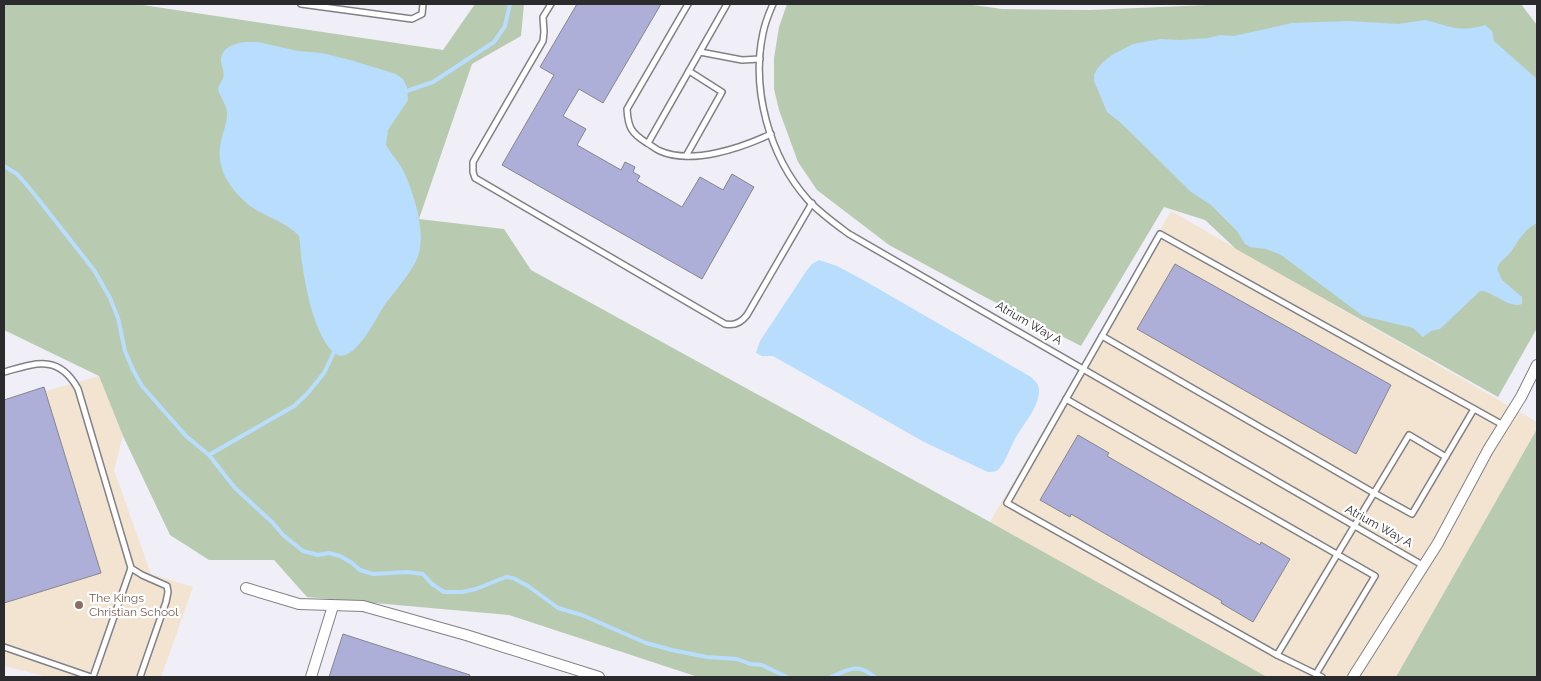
<svg xmlns="http://www.w3.org/2000/svg" width="1541" height="681" font-family="Raleway,sans-serif">
<rect width="100%" height="100%" fill="#f0eff7"/>
<g fill="#f3e4d1">
<polygon points="1171,211 1537,422 1537,429 1396,677 1267,677 990,522"/>
<polygon points="99,376 123,436 114,470 151,574 193,587 161,677 48,677 4,666 4,403"/>
</g>
<g fill="#b8cbb1">
<polygon points="4,4 136,4 443,50 475,4 524,4 521,36 472,64 419,219 504,229 531,270 990,522 1267,677 698,677 509,615 307,597 274,560 209,560 170,535 123,436 99,376 4,330"/>
<polygon points="787,4 966,4 1002,9 1090,10 1231,4 1521,4 1537,25 1537,328 1498,397 1236,249 1205,220 1164,207 1081,346 985,297 889,245 817,190 798,162 779,110 774,89 774,58 779,27"/>
<polygon points="1537,429 1537,677 1396,677"/>
</g>
<g fill="#b8ddfd">
<path d="M1425 20C1450 26 1458 33 1485 25L1492 31 1494 41 1537 79V223C1523 230 1519 241 1510 253 1505 259 1499 261 1497 269L1502 280 1522 297V304C1508 309 1494 291 1480 291L1440 329 1431 331 1423 337 1413 328 1363 316 1281 255 1266 249 1250 247 1245 244 1237 231 1211 205 1191 192 1121 123 1107 112 1094 81V75L1097 69 1102 63 1112 55 1133 44 1160 39 1180 40 1209 38 1220 35 1234 36 1292 23 1349 21 1398 24Z"/>
<path d="M246 42H258L298 51 322 53 350 60 396 74 403 79 407 87 408 100 388 130 386 145C391 154 398 161 403 170 413 191 424 225 420 248 418 267 395 290 384 306 377 316 352 370 333 352 314 333 306 289 302 263 300 254 301 245 299 236 287 222 265 217 250 206 232 191 217 172 220 147 221 136 227 125 227 114 227 104 220 98 218 89 219 84 222 82 223 78 225 74 222 67 221 62 220 48 234 43 246 42Z"/>
<path d="M819 260 837 266 865 281 1031 377C1035 381 1039 384 1039 390 1039 410 1019 428 1012 445 1008 453 1005 462 999 469 995 472 992 472 988 472L924 442 773 356H762L756 353 760 341 807 270 812 264Z"/>
</g>
<g fill="none" stroke-linecap="round" stroke-linejoin="round">
<g stroke="#b8ddfd" stroke-width="4">
<polyline points="404,92 433,82 494,42 505,26 510,4"/>
<polyline points="4,166 17,174 31,190 94,270 110,298 118,318 125,351 133,370 142,386 186,436 209,455 235,488 273,523 283,535 303,551 318,555 329,553 340,556 352,563 360,570 373,574 407,572 423,574 432,584 444,592 462,592 476,589 506,577 513,578 528,586 558,608 582,615 646,643 672,650 707,657 737,659 750,664 762,665 787,677"/>
<polyline points="209,455 294,406 307,394 324,373 335,350"/>
<path d="M831 677C850 669 857 663 875 677"/>
</g>
</g>
<g fill="#adafd9" stroke="#86868d">
<polygon points="577,4 661,4 603,103 579,89 563,116 586,129 577,145 621,170 625,162 635,167 633,172 640,176 637,181 682,207 700,177 723,190 732,174 754,187 702,279 502,165 554,75 540,67"/>
<polygon points="1175,264 1391,385 1356,454 1137,329"/>
<polygon points="44,387 101,573 4,603 4,400"/>
<polygon points="1078,435 1109,453 1107,456 1260,545 1261,542 1290,559 1253,622 1221,603 1222,601 1071,514 1070,517 1040,500"/>
<polygon points="343,634 470,675 469,677 329,677"/>
</g>
<g fill="none" stroke-linecap="round" stroke-linejoin="round">
<g stroke="#808086" stroke-width="8">
<g id="service">
<polyline points="301,4 412,19 422,14 423,4"/>
<path d="M551 4 543 17 544 32 543 41 473 162V172L475 178 725 324C734 326 741 323 747 315L812 203"/>
<path d="M688 4 627 109C628 127 631 133 647 143 651 145 655 149 660 151 692 165 741 148 771 134"/>
<path d="M773 4C769 13 765 23 763 33 751 89 769 156 808 200 820 213 834 223 849 234L1424 566"/>
<polyline points="700,52 742,60 760,59"/>
<polyline points="648,143 727,4"/>
<polyline points="686,156 722,92 689,71"/>
<polyline points="1102,336 1374,493 1277,655 1322,677"/>
<path d="M4 372C36 363 59 354 78 389L131 568 142 575 167 586 168 592 166 602 140 677"/>
<polyline points="1066,399 1375,576 1316,674"/>
<polyline points="1446,457 1409,435 1374,493 1412,514 1474,409"/>
<polyline points="4,647 91,677"/>
<polyline points="1277,655 1007,503 1160,234 1503,425"/>
<polyline points="93,677 131,568"/>
</g>
</g>
<g stroke="#808086" stroke-width="12">
<g id="minor">
<polyline points="246,588 299,604 363,606 466,635 599,677"/>
<polyline points="311,677 333,606"/>
<polyline points="1353,677 1438,543 1488,450 1521,397 1537,365"/>
</g>
</g>
<use href="#service" stroke="#fff" stroke-width="5"/>
<use href="#minor" stroke="#fff" stroke-width="10"/>
</g>
<circle fill="#8d6e63" stroke="#fff" stroke-width="2" cx="79" cy="605" r="5"/>
<g text-anchor="middle" dominant-baseline="central" stroke-width="4.5" stroke-linejoin="round" paint-order="stroke">
<g font-size="12" fill="#2b2b2e" stroke="#fff">
<text transform="translate(1029 323) rotate(30)">Atrium Way A</text>
<text transform="translate(1379 526) rotate(29)">Atrium Way A</text>
</g>
<g font-size="12" fill="#785e54" stroke="#fff" text-anchor="start">
<text x="89" y="598">The Kings<tspan x="89" dy="14">Christian School</tspan></text>
</g>
</g>
<rect width="1541" height="681" fill="none" stroke="#2b2b2e" stroke-width="10"/>
</svg>
